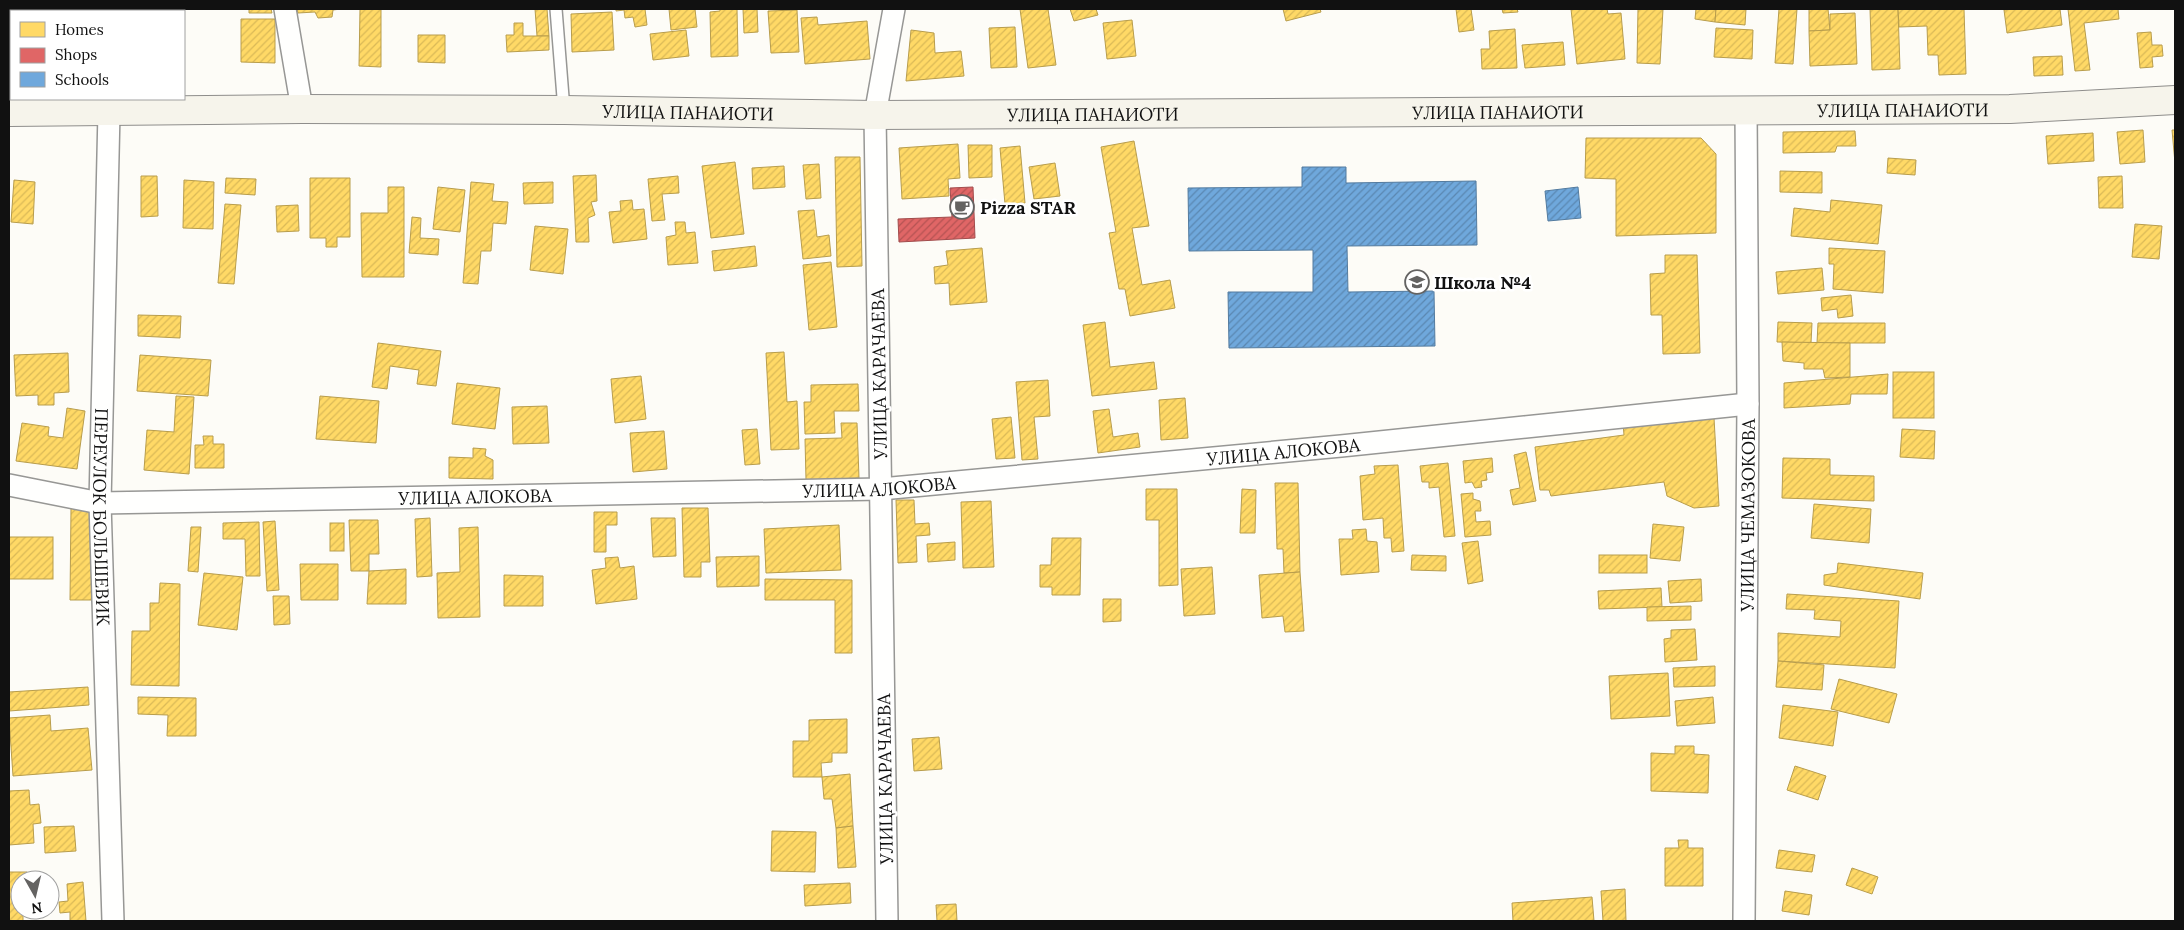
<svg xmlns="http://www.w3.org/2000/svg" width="2184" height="930" font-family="Lora,serif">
<defs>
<pattern id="homes-hatch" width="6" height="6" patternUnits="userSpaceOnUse" patternTransform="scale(1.25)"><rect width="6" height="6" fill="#ffd966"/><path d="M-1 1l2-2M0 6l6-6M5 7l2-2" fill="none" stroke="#dab957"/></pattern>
<pattern id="shops-hatch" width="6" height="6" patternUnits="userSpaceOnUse" patternTransform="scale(1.25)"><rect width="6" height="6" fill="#e06666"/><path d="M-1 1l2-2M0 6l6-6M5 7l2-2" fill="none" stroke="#b45353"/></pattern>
<pattern id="schools-hatch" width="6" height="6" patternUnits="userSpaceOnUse" patternTransform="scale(1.25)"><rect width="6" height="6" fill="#6fa8dc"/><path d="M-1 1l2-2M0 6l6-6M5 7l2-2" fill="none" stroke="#5a87b1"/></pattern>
</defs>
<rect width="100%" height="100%" fill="#fdfcf7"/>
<g fill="url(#homes-hatch)" stroke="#b89d4c">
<polygon points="9,9 28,9 28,11 11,11 11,56 9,56"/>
<rect x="150" y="9" width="22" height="2"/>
<polygon points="249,9 271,9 272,13 249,13"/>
<polygon points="297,9 341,9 333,10 332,17 318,18 315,12 298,13"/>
<polygon points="360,9 381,9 381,67 359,66"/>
<polygon points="535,9 547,9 549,36 537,36"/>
<polygon points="616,9 645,9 647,25 635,27 633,17 625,18 624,10 616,11"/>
<polygon points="669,9 695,9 697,27 671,30"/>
<polygon points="720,9 737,9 738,56 711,57 710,12 720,11"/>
<polygon points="743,9 757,9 758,32 744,33"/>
<polygon points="1020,9 1048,9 1056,65 1028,68"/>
<polygon points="1070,9 1096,9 1098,15 1074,21"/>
<polygon points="1283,9 1320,9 1321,12 1286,21"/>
<polygon points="1456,9 1471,9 1474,30 1459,32"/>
<polygon points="1502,9 1517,9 1518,12 1503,13"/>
<polygon points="1571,9 1607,9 1608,14 1621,13 1625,59 1577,64"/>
<polygon points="1638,9 1663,9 1660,64 1637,63"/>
<polygon points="1696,9 1716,9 1715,22 1695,19"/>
<polygon points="1716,9 1746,9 1745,25 1715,22"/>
<polygon points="1779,9 1797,9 1793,64 1775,63"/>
<polygon points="1809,9 1828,9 1830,30 1809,31"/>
<polygon points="1870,9 1898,9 1900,69 1872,70"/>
<polygon points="1898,9 1964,9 1966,74 1939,75 1938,55 1928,55 1927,26 1899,27"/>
<polygon points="2010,9 2060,9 2062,25 2007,33 2004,10"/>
<polygon points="2068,9 2118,9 2119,19 2084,23 2090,70 2075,71"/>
<polygon points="797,10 799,52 771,53 768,11"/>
<polygon points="612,12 614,50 572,52 571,14"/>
<polygon points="1855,13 1857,64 1810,66 1809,31 1830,30 1830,14"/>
<polygon points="817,17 818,25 867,21 870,59 805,64 801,18"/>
<polygon points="241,19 275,19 275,63 241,62"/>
<polygon points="1132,20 1136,56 1107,59 1103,23"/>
<polygon points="514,23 523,23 523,36 549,36 549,50 507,52 506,35 514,35"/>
<polygon points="1015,27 1017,67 991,68 989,28"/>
<polygon points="1716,28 1753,30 1752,59 1714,57"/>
<polygon points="1515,29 1517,68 1482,69 1481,49 1490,49 1489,31"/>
<polygon points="686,30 689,56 653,60 650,34"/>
<polygon points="911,30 934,33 935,53 961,51 964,76 906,81"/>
<polygon points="2151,32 2152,45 2162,45 2163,56 2152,57 2153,67 2140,68 2137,33"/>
<polygon points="418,35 445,35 445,63 418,62"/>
<polygon points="1563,42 1565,65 1525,68 1522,45"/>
<polygon points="2062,56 2063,75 2034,76 2033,57"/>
<polygon points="2143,130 2145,162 2120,164 2117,132"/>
<polygon points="2172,130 2175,130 2175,163"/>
<polygon points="1855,131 1856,146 1837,146 1835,152 1783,153 1783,132"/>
<polygon points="2093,133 2094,161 2048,164 2046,136"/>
<polygon points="1586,138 1701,138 1716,154 1716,233 1616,236 1616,179 1585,178"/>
<polygon points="1134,141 1149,226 1132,228 1142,285 1170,280 1175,308 1130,316 1125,289 1119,289 1109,233 1116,232 1101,147"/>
<polygon points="958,144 960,178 948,179 949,196 902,199 899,148"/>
<polygon points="968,145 992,145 992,177 969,178"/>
<polygon points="1020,146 1025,203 1005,204 1000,148"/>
<polygon points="835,157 860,157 862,266 837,267"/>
<polygon points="1888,158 1916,160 1915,175 1887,173"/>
<polygon points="735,162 744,234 711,238 702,166"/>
<polygon points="1055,163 1060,196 1034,199 1029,167"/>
<polygon points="819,164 821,198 806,199 803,165"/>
<polygon points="784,166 785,187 753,189 752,168"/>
<polygon points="1780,171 1822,172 1822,193 1780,192"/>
<polygon points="596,175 597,201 591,202 595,215 588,218 589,242 576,242 573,176"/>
<polygon points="141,176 157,176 158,216 141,217"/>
<polygon points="678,176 679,193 662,194 665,220 652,221 648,179"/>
<polygon points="2122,176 2123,208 2099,208 2098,177"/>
<polygon points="226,178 256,179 255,195 225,193"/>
<polygon points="310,178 350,178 350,237 337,237 337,247 326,247 326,238 310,238"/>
<polygon points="14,180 35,182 33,224 11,222"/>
<polygon points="184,180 214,182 213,229 183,228"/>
<polygon points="471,182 494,184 492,201 508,202 506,224 493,223 491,251 481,251 478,284 463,283"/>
<polygon points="553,182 553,203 524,204 523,183"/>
<polygon points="388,187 404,187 404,277 362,277 361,213 388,213"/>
<polygon points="438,187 465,190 460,232 433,229"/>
<polygon points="632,200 633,210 644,209 647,239 613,243 609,212 621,211 620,201"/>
<polygon points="1831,200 1882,205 1878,244 1791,236 1794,208 1830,212"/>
<polygon points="225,204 241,205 234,284 218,283"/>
<polygon points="298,205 299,231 277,232 276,206"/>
<polygon points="814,210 817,237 829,235 831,256 803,259 798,211"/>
<polygon points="412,217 421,218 420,238 439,239 438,255 409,253"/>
<polygon points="675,222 685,222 686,233 695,232 698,263 668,265 666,237 676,235"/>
<polygon points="2135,224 2162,226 2159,259 2132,257"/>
<polygon points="535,226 568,229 563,274 530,270"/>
<polygon points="755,246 757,266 714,271 712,251"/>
<polygon points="982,248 987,302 950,305 949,283 935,284 934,267 948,265 946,251"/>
<polygon points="1829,248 1885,251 1883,293 1833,289 1834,264 1829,264"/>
<polygon points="1665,255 1697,255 1700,353 1663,354 1662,315 1651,315 1650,274 1665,273"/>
<polygon points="831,262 837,327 809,330 803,265"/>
<polygon points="1822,268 1824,290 1778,294 1776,272"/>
<polygon points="1851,295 1853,316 1838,318 1837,309 1822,311 1821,298"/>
<polygon points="138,315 181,316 180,338 138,336"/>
<polygon points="1105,322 1110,367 1154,362 1157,389 1092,396 1083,325"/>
<polygon points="1778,322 1812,323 1811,343 1777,342"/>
<polygon points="1818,323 1885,323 1885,343 1817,343"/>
<polygon points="1782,342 1850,343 1850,377 1825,378 1823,369 1804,369 1804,363 1783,361"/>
<polygon points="378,343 441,351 436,386 417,384 419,370 390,366 387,389 372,387"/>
<polygon points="784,352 787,402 797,401 799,449 771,450 766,353"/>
<polygon points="68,353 69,392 54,393 54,405 38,405 38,395 16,396 14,355"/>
<polygon points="140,355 211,360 208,396 137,391"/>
<rect x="1893" y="372" width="41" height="46"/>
<polygon points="1888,374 1887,394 1851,394 1850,404 1784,408 1784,383"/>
<polygon points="641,376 646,419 615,423 611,379"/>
<polygon points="1048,380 1050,416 1034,417 1038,459 1022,460 1016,382"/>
<polygon points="457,383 500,388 495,429 452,424"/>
<polygon points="858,384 859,411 834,411 835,433 805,434 804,402 811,402 811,385"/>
<polygon points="176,396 194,397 189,474 144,470 147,430 174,432"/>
<polygon points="320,396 379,401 376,443 316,439"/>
<polygon points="1185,398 1188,438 1161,440 1159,400"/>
<polygon points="547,406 549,443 513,444 512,407"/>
<polygon points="67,408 85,411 77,469 16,461 22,423 49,427 48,436 63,438"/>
<polygon points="1109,409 1113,437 1138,433 1140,447 1098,453 1093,411"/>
<polygon points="1011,417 1015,458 996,459 992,419"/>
<polygon points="1714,418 1719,506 1694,508 1667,496 1664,482 1551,496 1549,490 1540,490 1535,447 1624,435 1623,423"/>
<polygon points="841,423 857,423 859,478 806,480 805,439 842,438"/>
<polygon points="757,429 760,464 745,465 742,430"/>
<polygon points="1902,429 1935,431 1934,459 1900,457"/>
<polygon points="664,431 667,469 633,472 630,433"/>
<polygon points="203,436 213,436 213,444 224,444 224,468 195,468 195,445 204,445"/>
<polygon points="473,448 486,449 485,456 493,460 493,479 449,478 449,457 473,458"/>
<polygon points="1526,452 1536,501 1513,505 1510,490 1520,488 1514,455"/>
<polygon points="1492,458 1493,472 1486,473 1487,480 1481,481 1482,487 1475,488 1472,482 1465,483 1463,461"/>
<polygon points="1783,458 1830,459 1830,475 1874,476 1874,501 1782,498"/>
<polygon points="1448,463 1455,536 1444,537 1439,487 1429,488 1429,482 1422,482 1420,466"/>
<polygon points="1398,465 1404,551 1392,552 1391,538 1384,538 1383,518 1363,520 1360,476 1375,474 1374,466"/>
<polygon points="1275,483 1298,483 1300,572 1284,573 1283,549 1277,549"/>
<polygon points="1146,489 1177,489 1178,585 1159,586 1159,520 1146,520"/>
<polygon points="1242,489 1256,490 1255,533 1240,533"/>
<polygon points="1473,493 1473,499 1480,501 1481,511 1475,511 1476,522 1490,521 1491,535 1465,537 1461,494"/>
<polygon points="896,500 914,500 915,524 929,523 930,535 916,536 917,562 898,563"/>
<polygon points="991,501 994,567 963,568 961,502"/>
<polygon points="1814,504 1871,509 1869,543 1811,538"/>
<polygon points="71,508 93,509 92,600 70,600"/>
<polygon points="682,508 708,508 710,562 701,562 701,577 684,577"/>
<polygon points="594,512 617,512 617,525 606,525 606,552 594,552"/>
<polygon points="430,518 432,576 417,577 415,519"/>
<polygon points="651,518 675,518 676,556 653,557"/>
<polygon points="349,520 378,520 379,554 369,554 369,571 351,571"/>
<polygon points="275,521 279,590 267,591 263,522"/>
<polygon points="259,522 260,576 246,576 245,539 223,539 223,523"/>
<rect x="330" y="523" width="14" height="28"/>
<polygon points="1653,524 1684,527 1680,561 1650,558"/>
<polygon points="839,525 841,570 766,573 764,529"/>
<polygon points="191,527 201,527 198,572 188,571"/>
<polygon points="478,527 480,617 438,618 437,573 460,572 459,528"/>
<polygon points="1366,529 1367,541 1377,542 1379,572 1341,575 1339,539 1353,539 1352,530"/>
<rect x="9" y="537" width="44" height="42"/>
<polygon points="1052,538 1081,538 1080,595 1052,595 1052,587 1040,587 1040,565 1051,565"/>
<polygon points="1478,541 1483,581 1468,584 1462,543"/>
<polygon points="955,542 955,560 928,562 927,544"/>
<polygon points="1412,555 1446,556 1446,571 1411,570"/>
<rect x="1599" y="555" width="48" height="18"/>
<polygon points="759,556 759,586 717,587 716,557"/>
<polygon points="618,557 620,568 634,566 637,599 596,604 592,570 606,568 605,558"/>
<polygon points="1838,563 1923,573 1920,599 1824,585 1824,575 1837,573"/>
<polygon points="300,564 338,564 338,600 301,600"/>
<polygon points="1212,567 1215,614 1184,616 1181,569"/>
<polygon points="406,569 406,604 367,604 369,571"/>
<polygon points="1300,572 1304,631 1285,632 1283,616 1262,618 1259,575"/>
<polygon points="204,573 243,577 237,630 198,625"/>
<polygon points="504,575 543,576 543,606 504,606"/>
<polygon points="765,579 852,580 852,653 835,653 835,600 765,600"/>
<polygon points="1701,579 1702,601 1670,603 1668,581"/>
<polygon points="160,583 180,584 179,686 131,685 132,631 150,631 150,603 159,603"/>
<polygon points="1661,588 1662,607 1599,609 1598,591"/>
<polygon points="1787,594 1899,601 1895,668 1778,661 1778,633 1840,637 1841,621 1814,619 1815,610 1786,609"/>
<polygon points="273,596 289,596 290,624 274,625"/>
<polygon points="1103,599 1121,599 1121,621 1103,622"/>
<polygon points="1691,606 1691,620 1647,621 1647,607"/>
<polygon points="1695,629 1697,660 1665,662 1664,639 1671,638 1671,630"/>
<polygon points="1778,661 1824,665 1822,690 1776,687"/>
<polygon points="1715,666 1715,686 1674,687 1673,668"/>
<polygon points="1668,673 1670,716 1611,719 1609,676"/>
<polygon points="1839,679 1897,694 1889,723 1831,709"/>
<polygon points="88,687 89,705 9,711 9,692"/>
<polygon points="138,697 196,698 196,736 167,736 168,715 138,714"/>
<polygon points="1713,697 1715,723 1677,726 1675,701"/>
<polygon points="1783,705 1838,712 1833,746 1779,738"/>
<polygon points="50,715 51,731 88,728 92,770 13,776 9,718"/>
<polygon points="847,719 847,753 832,753 832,762 821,763 822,777 793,777 793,741 809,741 809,720"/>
<polygon points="939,737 942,769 914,771 912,739"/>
<polygon points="1675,746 1694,746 1694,754 1709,755 1708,793 1651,791 1651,753 1675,754"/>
<polygon points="1795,766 1826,776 1818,800 1787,790"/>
<polygon points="850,774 853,826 836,828 832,799 824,799 822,777"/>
<polygon points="29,790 30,805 39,804 41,823 33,824 34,843 9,845 9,791"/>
<polygon points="74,826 76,851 45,853 44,827"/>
<polygon points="853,826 856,867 838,868 836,828"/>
<polygon points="772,831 816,832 815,872 771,871"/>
<polygon points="1678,840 1688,840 1688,848 1703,848 1703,886 1665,886 1665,848 1679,848"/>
<polygon points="1779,850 1815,855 1812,872 1776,868"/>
<polygon points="1852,868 1878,877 1872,894 1846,885"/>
<polygon points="9,872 27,872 27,880 20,880 20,910 35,910 35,912 23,912 23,921 9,921"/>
<polygon points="83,882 86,921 70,921 70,912 60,913 59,902 68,901 67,884"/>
<polygon points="850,883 851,903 805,906 804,885"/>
<polygon points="1625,889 1626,921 1603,921 1601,891"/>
<polygon points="1785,891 1812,895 1809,915 1782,911"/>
<polygon points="1592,897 1594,921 1513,921 1512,903"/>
<polygon points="956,904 957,921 937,921 936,905"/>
</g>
<polygon fill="url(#shops-hatch)" stroke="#a24c4c" points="973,187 975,238 899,242 898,219 952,217 950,188"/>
<g fill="url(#schools-hatch)" stroke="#537b9f">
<polygon points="1302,167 1346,167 1346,183 1476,181 1477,245 1347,246 1348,292 1434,291 1435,346 1229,348 1228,292 1313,292 1313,250 1189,251 1188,188 1302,187"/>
<polygon points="1578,187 1581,218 1548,221 1545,191"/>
</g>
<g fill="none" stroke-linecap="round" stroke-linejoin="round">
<g stroke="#979795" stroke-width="14">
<polyline id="lane" points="556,9 564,110"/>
</g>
<g stroke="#979795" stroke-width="24">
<g id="street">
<polyline points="285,9 302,109"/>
<path id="s1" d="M109 112 100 503 113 921"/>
<path id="s2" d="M9 485 100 503 881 489 1341 446 1748 404"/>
<polyline points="887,921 875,115 894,9"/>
<path id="s3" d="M1744 921 1748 404 1746 109"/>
</g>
</g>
<g stroke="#8e8d8b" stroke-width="30">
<g id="secondary">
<path id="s4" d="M9 112 302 109 564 110 875 115 2010 109 2175 100"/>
</g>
</g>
<use href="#lane" stroke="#fffffe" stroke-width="11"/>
<use href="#street" stroke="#fffffe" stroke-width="21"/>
<use href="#secondary" stroke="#f6f4eb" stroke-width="28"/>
</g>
<defs>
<g id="cafe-ring" transform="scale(1.25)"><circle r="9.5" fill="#fff" stroke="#646362" stroke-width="1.5"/><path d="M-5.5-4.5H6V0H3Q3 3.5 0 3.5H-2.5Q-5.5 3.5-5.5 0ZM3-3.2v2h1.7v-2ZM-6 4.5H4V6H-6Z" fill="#646362"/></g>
<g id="school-ring" transform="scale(1.25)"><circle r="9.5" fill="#fff" stroke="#646362" stroke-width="1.5"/><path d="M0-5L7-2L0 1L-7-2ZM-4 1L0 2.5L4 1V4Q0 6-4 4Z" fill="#646362"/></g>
</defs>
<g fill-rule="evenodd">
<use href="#cafe-ring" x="962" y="207"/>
<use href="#school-ring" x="1417" y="282"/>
</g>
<g text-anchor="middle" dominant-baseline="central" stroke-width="5" stroke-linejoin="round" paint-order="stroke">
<g font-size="18" fill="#111" stroke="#fff">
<text stroke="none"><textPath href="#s4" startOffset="1894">УЛИЦА ПАНАИОТИ</textPath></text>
<text stroke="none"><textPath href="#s4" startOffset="1489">УЛИЦА ПАНАИОТИ</textPath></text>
<text stroke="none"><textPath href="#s4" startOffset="679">УЛИЦА ПАНАИОТИ</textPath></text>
<text stroke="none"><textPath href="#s4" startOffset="1084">УЛИЦА ПАНАИОТИ</textPath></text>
<text transform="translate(879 374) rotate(-91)">УЛИЦА КАРАЧАЕВА</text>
<text stroke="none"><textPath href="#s2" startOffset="1278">УЛИЦА АЛОКОВА</textPath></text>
<text stroke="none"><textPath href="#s2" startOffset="872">УЛИЦА АЛОКОВА</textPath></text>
<text stroke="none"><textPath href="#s2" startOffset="468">УЛИЦА АЛОКОВА</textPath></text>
<text stroke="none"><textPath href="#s3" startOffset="406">УЛИЦА ЧЕМАЗОКОВА</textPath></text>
<text stroke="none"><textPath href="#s1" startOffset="405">ПЕРЕУЛОК БОЛЬШЕВИК</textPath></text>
<text transform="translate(885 779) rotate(-91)">УЛИЦА КАРАЧАЕВА</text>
</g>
<g font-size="18" font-weight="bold" fill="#111" stroke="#fff" text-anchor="start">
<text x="980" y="207">Pizza STAR</text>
<text x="1434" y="282">Школа №4</text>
</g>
</g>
<rect width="2184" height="930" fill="none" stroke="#111111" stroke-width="20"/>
<rect x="10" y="10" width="175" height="90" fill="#ffffff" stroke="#a0a0a0"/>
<rect x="20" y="22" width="25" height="15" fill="#ffd966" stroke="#a0a0a0"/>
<text x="55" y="35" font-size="15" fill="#111111">Homes</text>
<rect x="20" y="48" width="25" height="15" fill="#e06666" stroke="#a0a0a0"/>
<text x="55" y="60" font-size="15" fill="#111111">Shops</text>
<rect x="20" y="72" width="25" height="15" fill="#6fa8dc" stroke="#a0a0a0"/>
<text x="55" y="85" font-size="15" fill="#111111">Schools</text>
<g transform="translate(35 895) rotate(172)"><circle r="24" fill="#ffffff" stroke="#a0a0a0"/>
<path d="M0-4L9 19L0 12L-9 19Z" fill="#646362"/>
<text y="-8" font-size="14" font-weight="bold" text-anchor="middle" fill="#111111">N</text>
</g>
</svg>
